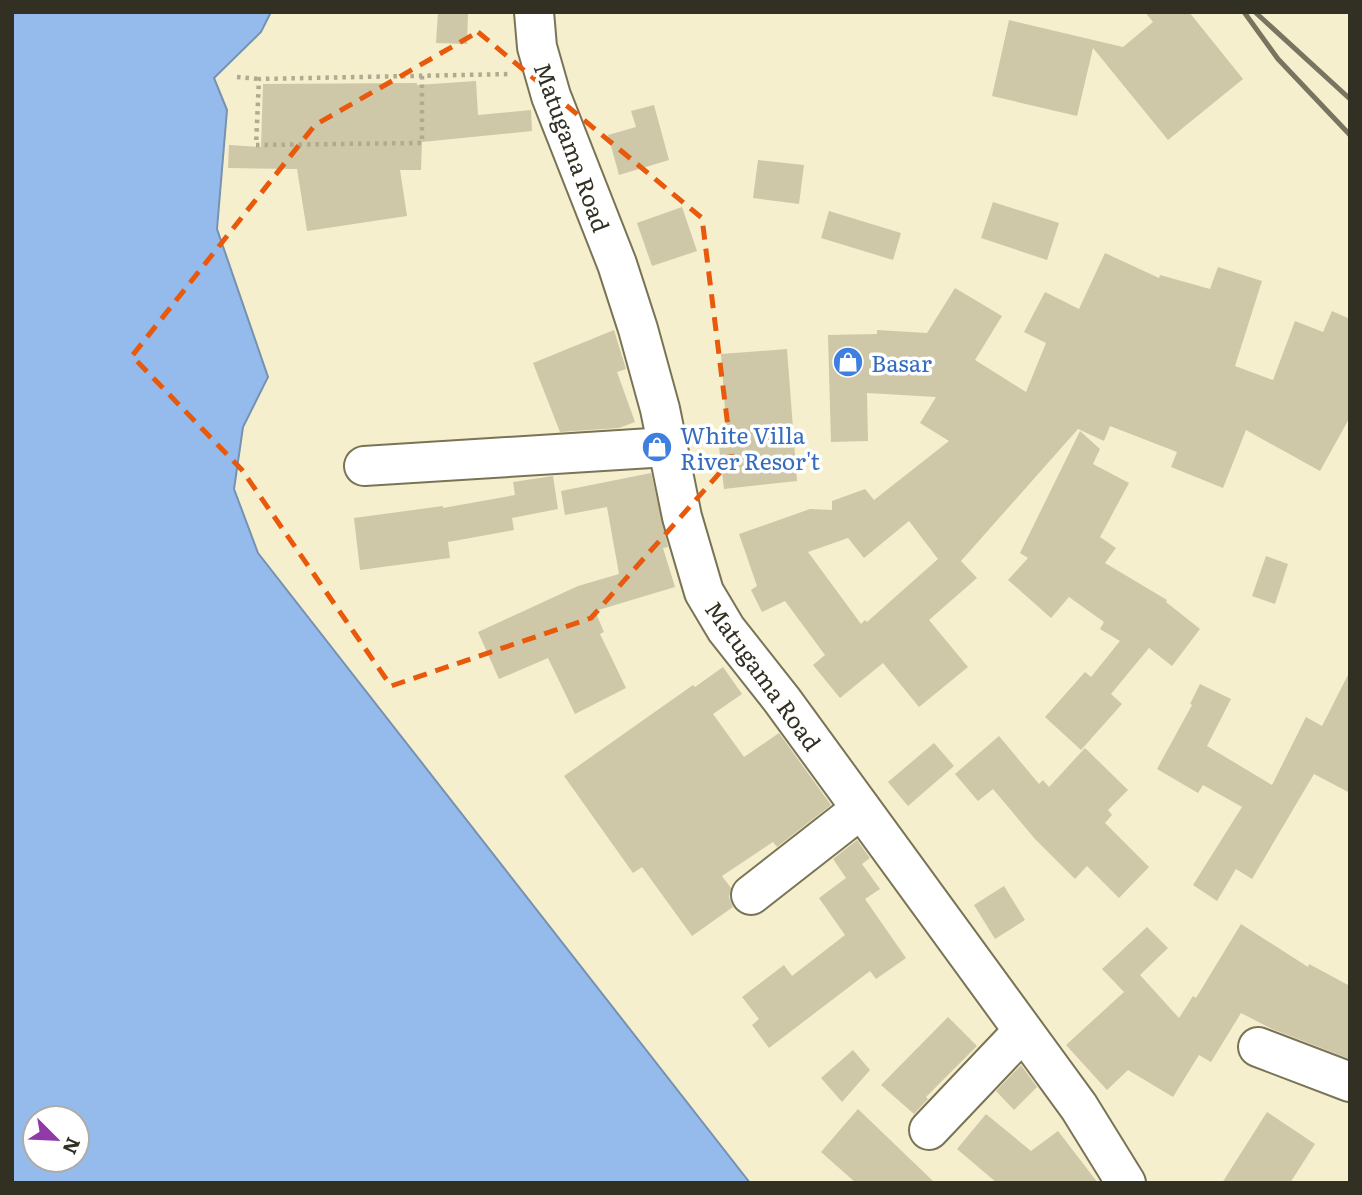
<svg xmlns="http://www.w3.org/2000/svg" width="1362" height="1195" font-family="Literata,serif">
<rect width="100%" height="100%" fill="#f5efcd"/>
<path fill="#95bbed" stroke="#7791b0" stroke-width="2" fill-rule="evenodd" d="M12 12H271L261 32 214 78 227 110 217 229 268 377 243 427 234 489 258 553 750 1183H12ZM35 1118H77V1160H35Z"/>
<g fill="#cec8a8" fill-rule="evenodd">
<polygon points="438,12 468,12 467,44 436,43"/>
<polygon points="1145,12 1189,12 1243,79 1168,140 1093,48 1077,116 992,96 1009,20 1123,47 1153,22"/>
<polygon points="476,81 478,115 531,110 532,131 422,142 421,170 400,170 407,216 307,231 297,169 228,168 229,145 261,147 263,84 417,83 417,85"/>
<polygon points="654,105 669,160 619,175 608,135 636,127 631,111"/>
<polygon points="758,160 804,165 799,204 753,198"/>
<polygon points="993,202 1059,223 1047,260 981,238"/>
<polygon points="682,207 697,251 652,266 637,223"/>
<polygon points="829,211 901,233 893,260 821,238"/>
<path d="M1105 253 1159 278 1160 275 1210 289 1218 267 1262 281 1235 366 1273 380 1295 321 1323 332 1332 311 1350 319V417L1320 471 1246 430 1223 488 1171 467 1177 452 1110 426 1104 441 1078 429 961 561 977 578 929 620 968 667 919 707 883 663 840 698 813 665 825 655 785 601 762 612 751 590 757 586 739 534 810 509 832 510V501L865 489 874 500 949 441 920 423 936 397 867 393 868 441 831 442 828 335 877 334V330L927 333 955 288 1002 316 975 360 1026 392 1046 343 1024 332 1045 292 1079 309ZM909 521 938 559 867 622 865 620 861 624 808 552 848 538 864 558Z"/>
<polygon points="614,330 626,369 617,372 635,422 619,428 560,432 533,363"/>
<polygon points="787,349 797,481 724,489 718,438 727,437 721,354"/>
<polygon points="1080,431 1100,449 1093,464 1129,483 1100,537 1116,548 1105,563 1167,600 1166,602 1200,629 1172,666 1149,648 1111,694 1122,704 1081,750 1045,717 1085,672 1091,677 1120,641 1100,629 1104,622 1069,597 1051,618 1008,580 1028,558 1020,553"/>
<polygon points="651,473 668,547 663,548 675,587 595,611 604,632 600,634 626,688 575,714 548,658 499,679 478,632 578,586 619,574 607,507 565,515 561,491"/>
<polygon points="553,476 558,509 512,518 514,530 448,542 450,558 360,570 354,518 443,506 443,508 515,495 513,482"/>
<polygon points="1266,556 1288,564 1275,604 1252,596"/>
<polygon points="723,667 742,694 713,714 744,757 779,733 831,805 777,847 773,842 722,876 731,888 729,897 733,907 692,936 642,867 633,873 564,776 693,685 695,687"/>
<polygon points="1350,671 1350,793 1314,774 1252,879 1236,869 1217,901 1193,885 1242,807 1203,785 1198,793 1157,769 1192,705 1190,704 1200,684 1231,699 1207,746 1272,785 1306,717 1322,726"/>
<polygon points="999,736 1039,784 1043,780 1049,787 1085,748 1128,790 1108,810 1112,815 1105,823 1149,867 1119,898 1087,866 1075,879 1035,839 993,789 978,801 955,774"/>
<polygon points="934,743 954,766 908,806 888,782"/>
<polygon points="857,840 870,858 862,864 880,889 865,899 906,958 876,979 870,971 769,1048 752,1025 759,1019 742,997 784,965 792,976 845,935 819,898 846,878 833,859"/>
<polygon points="1004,886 1025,920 995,939 974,905"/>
<polygon points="1241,924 1308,967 1309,964 1350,986 1350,1059 1272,1029 1241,1013 1211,1062 1199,1055 1173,1097 1128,1070 1107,1090 1066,1045 1124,992 1102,969 1147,927 1168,948 1140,975 1179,1018 1193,996 1196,998"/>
<polygon points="948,1017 977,1046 926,1097 928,1099 914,1114 881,1085"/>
<polygon points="853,1050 870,1070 842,1102 821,1078"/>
<polygon points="1021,1065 1037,1087 1014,1110 996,1091"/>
<polygon points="858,1109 935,1183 856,1183 821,1152"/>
<polygon points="1267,1112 1315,1144 1290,1183 1222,1183"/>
<polygon points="986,1114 1031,1151 1058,1131 1098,1183 997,1183 957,1149"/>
</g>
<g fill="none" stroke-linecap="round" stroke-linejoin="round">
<g stroke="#797456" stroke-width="42">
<g id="minor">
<polyline points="364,466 667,447"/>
<polyline points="751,895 861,809"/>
<polyline points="1258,1047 1350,1082"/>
<polyline points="929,1130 1023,1031"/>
</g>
</g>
<g stroke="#797456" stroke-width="42">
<polyline id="major" points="534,12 537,47 551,96 617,264 638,329 660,409 682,517 704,592 726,629 782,700 1079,1107 1126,1183"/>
</g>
<g stroke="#afaa90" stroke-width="4.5" stroke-dasharray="3.5 5" stroke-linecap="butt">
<polyline points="422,76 422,143 256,145 259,79 511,74"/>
<polyline points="237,77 259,79"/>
</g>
<use href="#minor" stroke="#fff" stroke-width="38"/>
<use href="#major" stroke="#fff" stroke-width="38"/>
<g stroke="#787460" stroke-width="5">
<polyline points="1244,12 1278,59 1350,135"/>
<polyline points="1255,12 1350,99"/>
</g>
</g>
<path fill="none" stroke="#e8590c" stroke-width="5" stroke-dasharray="14 9" stroke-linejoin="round" d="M478 32 702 218 732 459 591 618 391 686 242 470 132 356 315 125Z"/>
<defs>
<g id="shop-disc" transform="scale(1.575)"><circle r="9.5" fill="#3f7fe0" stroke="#fff"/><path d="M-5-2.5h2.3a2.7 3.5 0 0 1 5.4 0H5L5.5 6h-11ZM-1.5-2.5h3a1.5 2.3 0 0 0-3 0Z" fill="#fff"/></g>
</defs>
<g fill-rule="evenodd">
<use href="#shop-disc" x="848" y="362"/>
<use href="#shop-disc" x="657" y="447"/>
</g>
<g text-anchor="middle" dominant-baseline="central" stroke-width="7" stroke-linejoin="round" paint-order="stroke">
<g font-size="23" fill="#323023" stroke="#fff">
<text transform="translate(573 147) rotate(70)">Matugama Road</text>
<text transform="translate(764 675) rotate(54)">Matugama Road</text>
</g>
<g font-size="23" fill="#366cbe" stroke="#fff" text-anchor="start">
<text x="871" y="362">Basar</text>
<text x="680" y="434">White Villa<tspan x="680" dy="26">River Resor't</tspan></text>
</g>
</g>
<rect width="1362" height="1195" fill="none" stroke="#323023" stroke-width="28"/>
<g transform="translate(56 1139) rotate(114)"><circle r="33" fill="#ffffff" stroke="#adaca7" stroke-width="2"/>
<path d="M0-5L12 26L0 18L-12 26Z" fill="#903aa7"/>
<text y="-10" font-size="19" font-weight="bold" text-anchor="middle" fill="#323023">N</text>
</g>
</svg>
